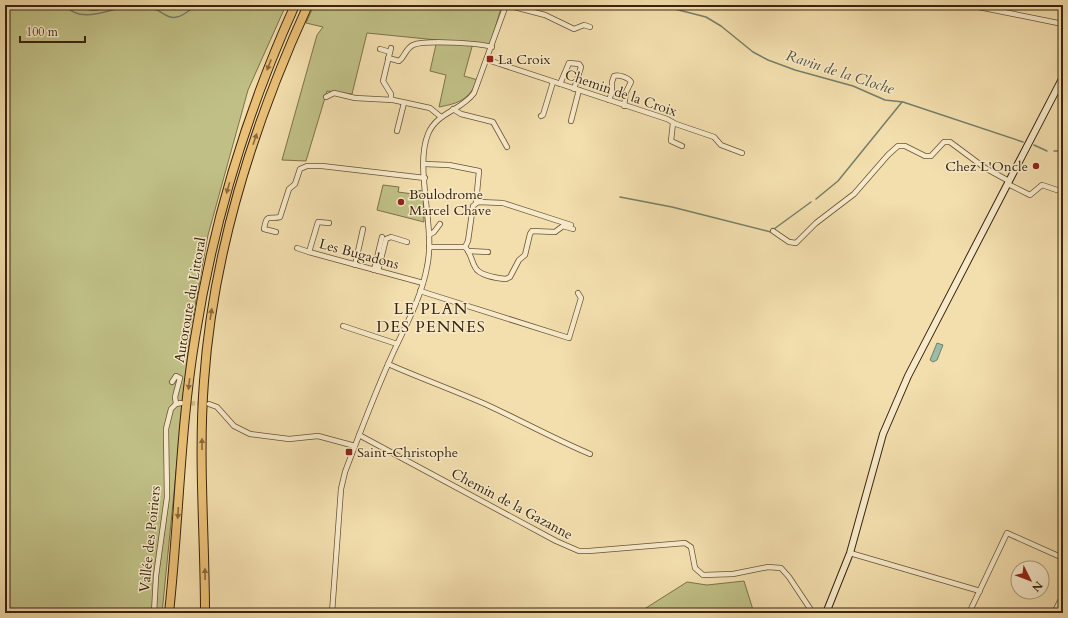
<svg xmlns="http://www.w3.org/2000/svg" width="1068" height="618" font-family="Cardo,serif">
<rect width="100%" height="100%" fill="#f3dead"/>
<filter id="stains"><feTurbulence type="fractalNoise" baseFrequency=".005" numOctaves="4"/><feColorMatrix values="0 0 0 0 .2 0 0 0 0 .09 0 0 0 0 .02 0 0 0 .5 -.17"/></filter>
<radialGradient id="worn" r=".72"><stop offset=".6" stop-color="#630" stop-opacity="0"/><stop offset="1" stop-color="#630" stop-opacity=".3"/></radialGradient>
<g fill="#c0c086" stroke="#7c724a">
<polygon points="5,5 286,5 248,90 208,235 190,333 162,613 5,613"/>
<path d="M314 5H502L490 45 473 43 464 76 478 80C468 100 460 103 439 107L446 75 430 71 437 40 367 33 352 94 327 91 306 161 282 160 317 35 323 27 306 23Z"/>
<polygon points="383,185 399,187 398,192 413,194 414,190 423,191 424,222 377,210"/>
<polygon points="744,581 754,613 638,613 687,582 707,585"/>
</g>
<polygon fill="#9bbca8" stroke="#747f6a" points="937,343 943,345 937,360 933,362 930,360"/>
<g fill="none" stroke-linecap="round" stroke-linejoin="round">
<g stroke="#747f6a" stroke-width="1.5">
<path d="M65 5C82 26 111 7 132 6 140 6 150 8 157 10 163 13 169 19 177 17 184 16 191 8 198 5"/>
<polyline points="659,5 706,17 721,26 753,52 768,60 795,70 853,86 885,100 903,102 1023,142"/>
<polyline points="1034,145 1047,151"/>
<polyline points="1054,151 1063,151"/>
<polyline points="620,197 672,207 771,232"/>
<polyline points="816,199 838,181 902,102"/>
<polyline points="774,229 811,202"/>
</g>
<polyline stroke="#ceb98d" stroke-width="4.5" stroke-dasharray="4.5 2" stroke-linecap="butt" points="184,403 209,404"/>
<g stroke="#685235" stroke-width="6">
<g id="street">
<polyline points="74,5 94,8 111,5"/>
<polyline points="167,5 177,5"/>
<polyline points="506,5 545,15 574,29 584,25 590,27"/>
<polyline points="969,5 1063,24"/>
<polyline points="391,48 383,81 391,94 391,100"/>
<polyline points="380,49 390,52"/>
<path d="M388 58 399 61C405 57 405 49 413 45 425 40 479 43 492 47"/>
<polyline points="488,60 667,119 676,124 714,137 721,145 742,153"/>
<polyline points="560,84 569,63 579,64 581,67 574,89"/>
<polyline points="326,97 334,93 355,98 393,100 430,108 441,117"/>
<path d="M609 100 612 92V82L614 76C619 74 629 78 631 82L626 92 624 106"/>
<polyline points="453,109 461,114 493,122 507,147"/>
<polyline points="541,116 543,115 553,82"/>
<polyline points="571,121 579,90"/>
<polyline points="673,123 671,141 682,146"/>
<polyline points="397,131 404,103"/>
<polyline points="424,164 449,165 479,171 476,203"/>
<polyline points="1008,184 1030,195 1042,185 1063,192"/>
<polyline points="329,223 318,222 309,252 423,283"/>
<polyline points="773,231 789,242 796,243 816,223 854,194 888,155 898,146 905,146 925,156 931,156 944,142 950,142 985,168 1009,181"/>
<path d="M276 232 264 229C267 212 269 220 280 217L289 189 295 184 300 169 307 166H322L425 178"/>
<polyline points="429,235 434,232 440,224"/>
<polyline points="429,247 465,247 468,241 473,206 478,202 503,203 571,225"/>
<path d="M465 247C471 253 471 260 475 267 479 276 497 278 506 279L510 277 519 260 525 255 530 234 532 231 555 232 563 226 573 229"/>
<polyline points="297,248 309,252"/>
<polyline points="468,251 488,252"/>
<polyline points="355,265 363,229"/>
<polyline points="374,270 382,237"/>
<polyline points="378,271 386,239 391,237 407,242"/>
<polyline points="420,291 569,338 581,298 578,293"/>
<polyline points="343,326 397,344"/>
<path d="M388 364C420 378 453 390 485 404 520 420 554 439 590 454"/>
<polyline points="172,382 176,376 180,378 175,397 176,404"/>
<polyline points="209,404 217,407 234,426 250,434 289,439 318,436 355,446"/>
<polyline points="359,435 556,541 579,551 589,551 685,543 691,547 695,568 703,575 733,574 768,567 781,568 789,577 813,613"/>
<polyline points="850,553 980,591"/>
<polyline points="154,613 156,576 167,497 166,429 171,409 176,404 181,403"/>
<path d="M332 613 341 489 345 472C359 435 373 398 389 362 402 332 421 300 427 267 436 227 414 169 428 134 437 112 461 111 474 93L506 5"/>
<polyline points="969,613 1007,533 1063,558"/>
<polyline points="1054,613 1063,595"/>
</g>
</g>
<g stroke="#39240d" stroke-width="8">
<polyline id="secondary" points="826,613 850,553 883,434 908,376 1063,77"/>
</g>
<g stroke="#39240d" stroke-width="10">
<g id="highway">
<path d="M169 613C179 521 180 429 195 338 213 223 247 111 295 5"/>
<path d="M205 613C205 536 198 458 204 381 213 251 254 123 308 5"/>
</g>
</g>
<use href="#street" stroke="#f7eaca" stroke-width="4.5"/>
<use href="#secondary" stroke="#f7eaca" stroke-width="6"/>
<use href="#highway" stroke="#eabf76" stroke-width="8"/>
</g>
<defs><path id="oneway-solid" d="M-6-.8H1V-3.2L6.5 0L1 3.2V.8H-6Z"/></defs>
<g fill="#896a3c">
<use href="#oneway-solid" transform="translate(269 65) rotate(111)"/>
<use href="#oneway-solid" transform="translate(255 139) rotate(-71)"/>
<use href="#oneway-solid" transform="translate(228 188) rotate(106)"/>
<use href="#oneway-solid" transform="translate(211 314) rotate(-81)"/>
<use href="#oneway-solid" transform="translate(189 384) rotate(97)"/>
<use href="#oneway-solid" transform="translate(202 444) rotate(-90)"/>
<use href="#oneway-solid" transform="translate(178 513) rotate(93)"/>
<use href="#oneway-solid" transform="translate(205 574) rotate(-91)"/>
</g>
<g fill="#8f2418" stroke="#f7eaca" stroke-width="1.5">
<rect x="486" y="55" width="8" height="8" rx="2"/>
<circle cx="1036" cy="166" r="4"/>
<circle cx="401" cy="202" r="4"/>
<rect x="345" y="448" width="8" height="8" rx="2"/>
</g>
<g text-anchor="middle" dominant-baseline="central" stroke-width="3" stroke-linejoin="round" paint-order="stroke">
<g font-size="14" fill="#39240d" stroke="#f7eaca" text-anchor="start">
<text x="498" y="59">La Croix</text>
<text x="1028" y="166" text-anchor="end">Chez L'Oncle</text>
<text x="409" y="194">Boulodrome<tspan x="409" dy="16">Marcel Chave</tspan></text>
<text x="357" y="452">Saint-Christophe</text>
</g>
<g font-size="14" fill="#39240d" stroke="#f7eaca">
<text transform="translate(621 93) rotate(19)">Chemin de la Croix</text>
<text transform="translate(359 254) rotate(15)">Les Bugadons</text>
<text transform="translate(190 300) rotate(-80)">Autoroute du Littoral</text>
<text transform="translate(512 504) rotate(28)">Chemin de la Gazanne</text>
<text transform="translate(150 539) rotate(-84)">Vallée des Poiriers</text>
</g>
<g font-size="15" font-style="italic" fill="#56523c" stroke="#f7eaca">
<text transform="translate(840 72) rotate(18)">Ravin de la Cloche</text>
</g>
<g font-size="16" letter-spacing="1" fill="#39240d" stroke="#f7eaca">
<text x="431" y="309">LE PLAN<tspan x="431" dy="18">DES PENNES</tspan></text>
</g>
</g>
<rect width="1068" height="618" fill="none" stroke="#f3dead" stroke-width="20"/>
<rect x="6" y="6" width="1056" height="606" fill="none" stroke="#39240d" stroke-width="2"/>
<rect x="10" y="10" width="1048" height="598" fill="none" stroke="#39240d"/>
<g transform="translate(1030 580) rotate(132)"><circle r="19" fill="#f7eaca" stroke="#ab9b7e"/>
<path d="M0-3L7 15L0 10L-7 15Z" fill="#8f2418"/>
<text y="-6" font-size="11" font-weight="bold" text-anchor="middle" fill="#39240d">N</text>
</g>
<path d="M20 36v6h65v-6" fill="none" stroke="#39240d" stroke-width="2"/>
<text x="26" y="36" font-size="12" fill="#39240d" stroke="#f7eaca" stroke-width="3" paint-order="stroke">100 m</text>
<rect width="100%" height="100%" filter="url(#stains)"/>
<rect width="100%" height="100%" fill="url(#worn)"/>
</svg>
